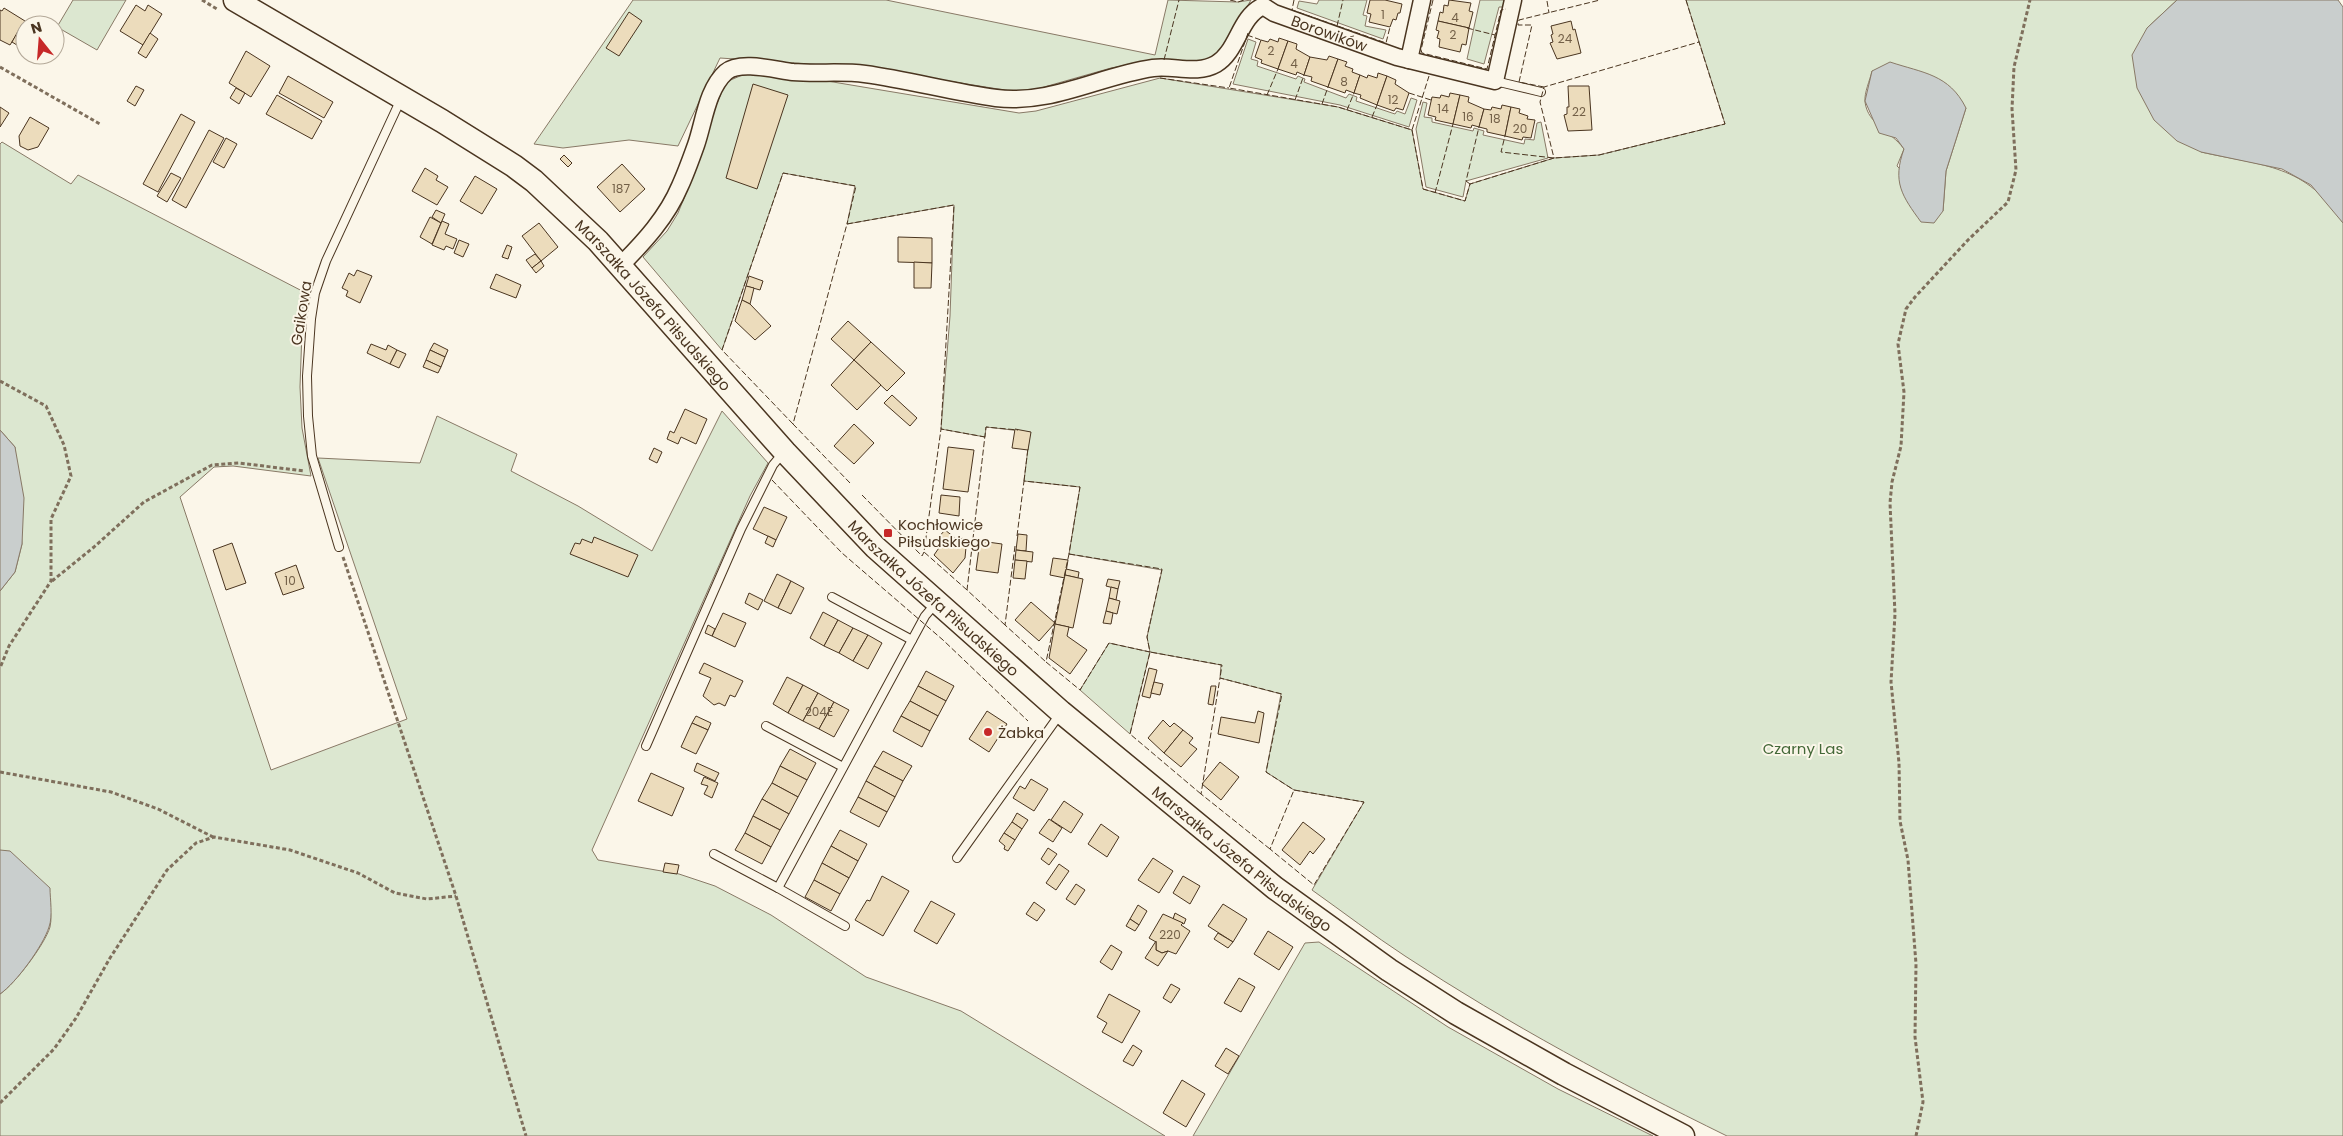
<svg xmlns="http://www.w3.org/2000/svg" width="2343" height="1136" font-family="Poppins,sans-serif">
<rect width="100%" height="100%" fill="#fbf6e9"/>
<g fill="#dce7d0" stroke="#887966" fill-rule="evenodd">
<polygon points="73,0 126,0 97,50 57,27"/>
<polygon points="633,0 886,0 1155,55 1168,0 1238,2 1251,0 1220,53 1206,61 1164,61 1161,59 1111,68 1023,93 867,68 720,58 678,146 629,140 563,148 534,144"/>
<polygon points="1319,0 1367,0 1363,15 1367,16 1365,26 1386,30 1383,39 1297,8 1299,1 1317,4"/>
<polygon points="1480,0 1504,0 1503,7 1499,7 1484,64 1467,59"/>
<path d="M1686 0H2177L2147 28 2201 152C2263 166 2306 164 2343 223V1136H1727C1617 1082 1508 1024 1405 956 1373 935 1343 912 1312 890L1364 802 1294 790 1266 772 1281 694 1220 678 1221 665 1150 652 1130 734 1080 690 1109 643 1150 652 1147 637 1162 570 1069 554 1080 487 1024 481 1030 432 986 427 985 437 941 429 950 316 954 205 847 224 855 186 783 173 722 350 643 257 667 231 678 213 695 171 709 122 726 82 747 73 815 79 1019 113 1036 111 1160 78 1338 107 1412 130 1423 189 1465 201 1470 184 1554 158 1599 155 1725 124ZM1872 71 1966 108 1946 171 1943 211 1897 166 1904 149C1891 131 1868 125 1865 102 1864 93 1870 80 1872 71Z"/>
<polygon points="1248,39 1256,42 1251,59 1258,61 1257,66 1296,79 1298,76 1305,79 1304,82 1346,98 1349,94 1357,97 1356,101 1395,114 1397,111 1405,114 1411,98 1417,100 1409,127 1340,105 1233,84"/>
<polygon points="1423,102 1427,103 1424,117 1432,118 1432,122 1473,131 1474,128 1484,131 1483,135 1524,144 1525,139 1534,140 1537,123 1541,122 1548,158 1466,181 1463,197 1426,187 1416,129"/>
<path d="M2 142 71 184 78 175 306 293 303 303 300 387 302 428 311 476 233 466 214 467 180 497 271 770 407 719 318 458 420 463 437 416 517 454 511 471 578 506 652 551 722 411 768 463 750 496 592 850 598 860 679 874 715 886 771 915 866 977 961 1011 1165 1136H0V994C15 984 45 944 50 927 52 920 50 910 50 902L0 875V591L15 572 22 544 15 447 0 430V144Z"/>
<polygon points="1319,942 1448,1027 1558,1089 1653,1136 1193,1136 1305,943"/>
</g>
<g fill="#c9cecd" stroke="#887966">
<polygon points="2177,0 2338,0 2343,7 2343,223 2311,185 2282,169 2201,152 2177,141 2154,120 2137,88 2132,55 2147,28"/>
<path d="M1890 62C1923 73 1949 74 1966 108L1946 171 1943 211 1934 223 1921 222C1902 196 1892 182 1904 149L1896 138 1879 133 1865 101 1872 71Z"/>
<polygon points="0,430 15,447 24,498 22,544 15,572 0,591"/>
<path d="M0 850 10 851 50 888C50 899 53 916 49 927 43 946 16 983 0 994Z"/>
</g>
<g fill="#ecdcbc" stroke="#4a3520">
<polygon points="1370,0 1385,0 1402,4 1400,13 1398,13 1396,20 1393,19 1390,27 1369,22 1371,14 1367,13"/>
<polygon points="1449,0 1471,3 1469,11 1473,12 1469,28 1438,21 1440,12 1443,13 1444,5 1448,6"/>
<polygon points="136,5 145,11 148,5 162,14 143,45 120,31"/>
<polygon points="4,8 25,21 10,45 0,40 0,10 2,11"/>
<polygon points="629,12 642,21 619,56 606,48"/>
<polygon points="1438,21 1469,28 1466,45 1462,44 1460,52 1439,47 1440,39 1437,38 1439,31 1436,30"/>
<polygon points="1571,21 1573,30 1575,29 1581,53 1557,59 1550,43 1553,42 1551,35 1553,34 1551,26"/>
<polygon points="22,24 25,26 25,50 12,42"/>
<polygon points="150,33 158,39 146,58 138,53"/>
<polygon points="1279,38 1288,41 1278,69 1261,63 1262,60 1255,57 1261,40 1268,42 1270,39 1278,42"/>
<polygon points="1288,41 1297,44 1296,49 1310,57 1304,75 1297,72 1296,75 1278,69"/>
<polygon points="246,51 270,66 251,97 229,83"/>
<polygon points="1329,56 1338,59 1328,87 1311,81 1312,77 1304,75 1310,57 1327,60"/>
<polygon points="1338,59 1347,62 1345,66 1353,69 1352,72 1360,75 1354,93 1346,90 1345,93 1328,87"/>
<polygon points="1378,73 1387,76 1377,105 1360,98 1361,95 1354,93 1360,75 1367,78 1368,75 1377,78"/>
<polygon points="288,76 333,102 324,118 279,93"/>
<polygon points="1387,76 1396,80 1395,84 1409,93 1403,110 1396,108 1394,111 1377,105"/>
<polygon points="753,84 788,95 757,189 726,178"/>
<polygon points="136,86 144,90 135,106 127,101"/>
<polygon points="1568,86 1589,86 1592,130 1568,131 1564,115 1567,114 1567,107 1569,107"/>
<polygon points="236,88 245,93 239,104 230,98"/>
<polygon points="1450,93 1460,95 1453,124 1435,120 1436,117 1428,115 1432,97 1440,98 1441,95 1449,97"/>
<polygon points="277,95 322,121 312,139 266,114"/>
<polygon points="1460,95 1469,97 1468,102 1484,109 1479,127 1472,125 1471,128 1453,124"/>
<polygon points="1502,105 1511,107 1505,136 1487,132 1487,129 1479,127 1484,109 1491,110 1492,107 1501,109"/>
<polygon points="0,107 9,113 0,127"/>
<polygon points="1511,107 1520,109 1519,113 1528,116 1527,119 1535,120 1531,138 1523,137 1522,140 1505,136"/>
<polygon points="181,114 195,122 158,192 143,184"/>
<polygon points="30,117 49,128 38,147 28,150 20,146 19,136"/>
<polygon points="209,130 224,138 186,208 172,200"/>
<polygon points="226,138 237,144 224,168 213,162"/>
<polygon points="564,155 572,163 568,167 560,159"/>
<polygon points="622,164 645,189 620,212 597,187"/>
<polygon points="425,168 438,176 436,180 448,187 437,205 412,191"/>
<polygon points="171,173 181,178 167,202 157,196"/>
<polygon points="475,176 497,189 482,214 460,201"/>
<polygon points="436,210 445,214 441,223 432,217"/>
<polygon points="430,217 441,223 432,244 420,237"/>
<polygon points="442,221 449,224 445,234 457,239 453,249 446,246 444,250 432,245"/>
<polygon points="539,223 558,247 541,261 522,236"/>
<polygon points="898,237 932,238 932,263 898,262"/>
<polygon points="459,240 469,244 463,257 454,253"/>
<polygon points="507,245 512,247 508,259 502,257"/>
<polygon points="535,254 541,261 532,268 526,260"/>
<polygon points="541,261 544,266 536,273 532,268"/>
<polygon points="914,262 932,263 931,288 914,288"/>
<polygon points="357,270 372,276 360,303 346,296 348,291 342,288 349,273 354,276"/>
<polygon points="496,274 521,285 516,298 490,288"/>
<polygon points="749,276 763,281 760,290 746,286"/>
<polygon points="746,286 754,288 750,304 742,300"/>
<polygon points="742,300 750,304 771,326 755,340 735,321"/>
<polygon points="848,321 871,342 854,360 831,339"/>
<polygon points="871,342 905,373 887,391 854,360"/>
<polygon points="434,343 448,350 445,357 430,350"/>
<polygon points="371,344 386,350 388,345 397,350 390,364 367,353"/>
<polygon points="397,350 406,354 399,368 390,364"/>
<polygon points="430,350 445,357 441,367 426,360"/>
<polygon points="426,360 441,367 438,373 423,367"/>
<polygon points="854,360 881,385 857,410 831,385"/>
<polygon points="892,395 917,418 910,426 884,403"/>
<polygon points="685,409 707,419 696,444 681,437 678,444 667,439 670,431 674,433"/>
<polygon points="854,424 874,443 854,464 834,446"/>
<polygon points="1015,429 1031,432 1028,450 1012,448"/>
<polygon points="948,447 974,450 968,492 943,489"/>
<polygon points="654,448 662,452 657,463 649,459"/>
<polygon points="941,495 960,497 959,516 939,513"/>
<polygon points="764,507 787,517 776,540 753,529"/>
<polygon points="945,530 959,541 962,538 969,544 966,547 965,558 953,573 934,555 941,545 936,540"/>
<polygon points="1018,534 1027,535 1026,551 1016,550"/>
<polygon points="768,536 776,540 773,547 765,543"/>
<polygon points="594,537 638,555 628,577 570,554 575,543 580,544 582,539 592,543"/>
<polygon points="980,541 1002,544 998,573 976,570"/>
<polygon points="232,543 246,583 226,590 213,550"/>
<polygon points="1016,550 1033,552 1032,562 1015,560"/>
<polygon points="1053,558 1068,560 1065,578 1050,575"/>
<polygon points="1015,560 1027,561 1025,579 1013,578"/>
<polygon points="296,565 304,588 283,595 275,573"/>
<polygon points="1066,569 1079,572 1078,578 1065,575"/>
<polygon points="777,574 791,581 778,608 764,601"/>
<polygon points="1065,575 1083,579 1073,628 1055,624"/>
<polygon points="1108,579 1120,581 1118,589 1106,586"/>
<polygon points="791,581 804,588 791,614 778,608"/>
<polygon points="1111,587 1118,589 1116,600 1109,598"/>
<polygon points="749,593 763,600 758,610 745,603"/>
<polygon points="1109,598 1120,601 1117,614 1106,611"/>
<polygon points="1031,602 1055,623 1039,641 1015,620"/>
<polygon points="1106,611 1113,613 1111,624 1103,623"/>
<polygon points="823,612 838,620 824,646 810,638"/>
<polygon points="723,613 746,623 735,647 712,636"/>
<polygon points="838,620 853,628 839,653 824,646"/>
<polygon points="1055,624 1069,627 1067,636 1087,650 1070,674 1049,658"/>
<polygon points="708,625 715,629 712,636 705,633"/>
<polygon points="853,628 868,635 853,661 839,653"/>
<polygon points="868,635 882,643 868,669 853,661"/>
<polygon points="704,663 743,681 735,697 730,695 725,706 719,703 714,705 703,696 711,678 699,673"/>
<polygon points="1149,668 1157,670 1150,698 1142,696"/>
<polygon points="926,671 954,686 946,701 918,686"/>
<polygon points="787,677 803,685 788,713 773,704"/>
<polygon points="1154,682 1163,684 1160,695 1151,693"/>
<polygon points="803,685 818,693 803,721 788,713"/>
<polygon points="918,686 946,701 938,716 910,701"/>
<polygon points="1211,686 1216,686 1213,705 1208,704"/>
<polygon points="818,693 834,702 819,729 803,721"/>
<polygon points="910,701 938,716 930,731 901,716"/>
<polygon points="834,702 849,710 834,737 819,729"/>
<polygon points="987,711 1007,724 989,752 969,739"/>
<polygon points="1258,711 1264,713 1259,743 1218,734 1221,717 1255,723"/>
<polygon points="696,716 711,723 708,730 692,723"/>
<polygon points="901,716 930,731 922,747 893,731"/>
<polygon points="1163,720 1170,727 1174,723 1183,730 1164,753 1148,738"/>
<polygon points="692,723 708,730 696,754 681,747"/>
<polygon points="1183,730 1193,738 1189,743 1197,749 1181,767 1164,753"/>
<polygon points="790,749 816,763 807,780 780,766"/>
<polygon points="883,751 912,766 903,781 874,766"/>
<polygon points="1220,762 1239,777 1221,800 1202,784"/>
<polygon points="697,763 719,773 715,781 694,771"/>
<polygon points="780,766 807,780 798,797 772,783"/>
<polygon points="874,766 903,781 895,797 866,781"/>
<polygon points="651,773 684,788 672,816 638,801"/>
<polygon points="704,777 718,783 712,798 704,794 708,786 701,784"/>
<polygon points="1031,779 1048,789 1034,811 1013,798 1020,786 1025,789"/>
<polygon points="866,781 895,797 887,812 858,797"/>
<polygon points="772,783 798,797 789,814 762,799"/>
<polygon points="858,797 887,812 879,827 850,812"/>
<polygon points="762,799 789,814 780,830 753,816"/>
<polygon points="1064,801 1083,814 1071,833 1051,820"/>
<polygon points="1017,813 1028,820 1022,829 1012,822"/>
<polygon points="753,816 780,830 771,847 745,833"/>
<polygon points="1049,819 1062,828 1053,842 1039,833"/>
<polygon points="1012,822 1022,829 1015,840 1004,833"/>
<polygon points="1303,822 1325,839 1313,854 1310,851 1300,865 1282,850"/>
<polygon points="1101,824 1119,837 1107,857 1088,844"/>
<polygon points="840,830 867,844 858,861 831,846"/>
<polygon points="745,833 771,847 762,864 735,850"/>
<polygon points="1004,833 1015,840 1008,851 1004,849 1005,846 999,841"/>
<polygon points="831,846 858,861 849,878 822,863"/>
<polygon points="1048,848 1057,854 1049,865 1041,859"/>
<polygon points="1153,858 1173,871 1159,893 1138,880"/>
<polygon points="665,863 679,865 677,874 663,872"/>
<polygon points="822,863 849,878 840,894 814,880"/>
<polygon points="1059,864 1069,871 1056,890 1046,883"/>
<polygon points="882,876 909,891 883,936 855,920 867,900 870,901"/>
<polygon points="1183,876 1200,886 1190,904 1173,893"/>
<polygon points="814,880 840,894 831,911 805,897"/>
<polygon points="1076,884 1085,890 1075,905 1066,899"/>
<polygon points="931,901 955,914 937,944 914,931"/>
<polygon points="1034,902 1045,910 1037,921 1026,914"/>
<polygon points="1223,904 1247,919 1233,942 1208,926"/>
<polygon points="1138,905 1147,911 1139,925 1130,919"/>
<polygon points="1175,913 1186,919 1184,924 1173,919"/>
<polygon points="1163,914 1183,923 1181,925 1190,931 1176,954 1168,951 1162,953 1156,950 1156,942 1149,938"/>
<polygon points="1130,919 1139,925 1135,931 1126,926"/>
<polygon points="1268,931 1293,947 1279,970 1254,954"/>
<polygon points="1218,933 1233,942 1228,948 1214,939"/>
<polygon points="1156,941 1156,950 1162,953 1168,951 1158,966 1145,958"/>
<polygon points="1111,945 1122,952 1112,970 1100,962"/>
<polygon points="1239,978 1255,987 1241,1012 1224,1003"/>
<polygon points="1171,984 1180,989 1171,1003 1163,998"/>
<polygon points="1109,994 1140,1011 1122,1043 1102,1032 1107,1023 1097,1017"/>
<polygon points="1133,1045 1142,1051 1133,1066 1123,1061"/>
<polygon points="1226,1048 1239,1056 1228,1074 1215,1066"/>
<polygon points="1182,1080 1205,1094 1186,1127 1163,1113"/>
</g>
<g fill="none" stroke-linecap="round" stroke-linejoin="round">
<g stroke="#4a3520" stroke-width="10">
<g id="lane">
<polyline points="1495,81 1541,92"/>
<polyline points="339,547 312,456 308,416 307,376 311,319 315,293 326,261 401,99"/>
<polyline points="832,597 912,640"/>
<polyline points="766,726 843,767"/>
<polyline points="646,746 741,529 773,465 783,453"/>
<polyline points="714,854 778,888"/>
<polyline points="957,858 1060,714"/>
<polyline points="845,926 778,888 925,616 936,603"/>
</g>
</g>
<g stroke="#4a3520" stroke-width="19">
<g id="street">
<polyline points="1409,60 1422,0"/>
<path id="s1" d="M620 266C644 242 667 217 680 186 686 173 691 159 696 145 704 122 707 89 726 72 740 60 776 70 793 72 817 74 842 71 865 74 909 80 952 92 996 98 1051 105 1099 76 1153 68 1173 65 1197 75 1216 64 1238 51 1239 17 1263 6L1274 13 1397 57 1495 81 1513 0"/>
</g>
</g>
<g stroke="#4a3520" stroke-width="25">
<g id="secondary">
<path id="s2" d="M235 0 442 121 514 166 534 181 598 241 785 452 875 547 1061 712 1275 888 1389 970 1456 1013 1564 1074 1683 1136"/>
</g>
</g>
<g stroke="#7f6f5c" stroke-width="3" stroke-dasharray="4 2.5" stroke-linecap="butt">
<polyline points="202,0 217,9"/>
<polyline points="0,67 100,124"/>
<polyline points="0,381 46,406 64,445 71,476 51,519 51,581 9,646 0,668"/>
<polyline points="343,557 456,896 526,1136"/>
<polyline points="52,581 94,547 144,502 212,465 239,463 304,471"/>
<polyline points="0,772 111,792 158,809 213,837"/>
<polyline points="0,1103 54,1049 76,1018 110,958 167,870 196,843 214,837 290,850 358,873 395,893 427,899 456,896"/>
<polyline points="1916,1136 1923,1102 1915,1037 1916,964 1908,860 1900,821 1899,763 1891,682 1895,614 1890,503 1892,482 1901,446 1904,392 1898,344 1906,309 1915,297 1968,240 2008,202 2016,170 2012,109 2014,67 2030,0"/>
</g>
<use href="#lane" stroke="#fbf6e9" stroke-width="8"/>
<use href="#street" stroke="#fbf6e9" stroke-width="16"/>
<use href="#secondary" stroke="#fbf6e9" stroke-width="22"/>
<g stroke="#4a3520" stroke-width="1" stroke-dasharray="6 2.5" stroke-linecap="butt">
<polyline points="1230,0 1238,2 1244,0"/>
<polyline points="1294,0 1292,10 1386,43 1390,27"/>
<polyline points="1433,0 1421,50 1422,53 1487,69 1501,10 1506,9"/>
<polyline points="1686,0 1699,42"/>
<polyline points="1547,1 1549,13"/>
<polyline points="1337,26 1343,0"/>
<polyline points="1467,28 1495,35"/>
<polyline points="1248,33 1229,88 1338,107 1412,130 1429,76"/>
<polyline points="1247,35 1261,40"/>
<polyline points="1164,60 1179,0"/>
<polyline points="1160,78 1229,88"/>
<polyline points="1544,87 1519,82 1532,25 1518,25 1519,20 1600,0"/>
<polyline points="1409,93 1431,100"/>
<polyline points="1267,95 1278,69"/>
<polyline points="1295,100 1304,75"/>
<polyline points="1322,104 1328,87"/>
<polyline points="1347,110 1354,93"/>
<polyline points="1372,117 1377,105"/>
<polyline points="1412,130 1423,189 1465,201 1470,184 1554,158 1540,102 1544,87 1699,42 1725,124 1599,155 1554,158 1501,152 1505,136"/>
<polyline points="1470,184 1466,181 1479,127"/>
<polyline points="1435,193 1453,124"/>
<polyline points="793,424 722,350 783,173 856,186 847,224"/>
<polyline points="772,480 842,553 943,640 1028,721"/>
<polyline points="1024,481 1028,448"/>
<polyline points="850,483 793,424 847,224 954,205 941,429"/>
<polyline points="862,495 922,556 924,552"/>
<polyline points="1017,536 1024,481 1080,487 1069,554"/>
<polyline points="1015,546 1005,625 1046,662"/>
<polygon points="1069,554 1162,569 1147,637 1150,652 1109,643 1080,690 1046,662"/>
<polyline points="967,590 924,552 941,429 985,437"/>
<polyline points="1005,625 967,590 986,427 1018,430"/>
<polygon points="1294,790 1364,802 1314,885 1270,849"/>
<polyline points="1201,794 1130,734 1150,652 1222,665 1220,678"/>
<polyline points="1270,849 1201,794 1220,678 1282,694 1266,772 1294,790"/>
</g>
</g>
<g fill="#c62828" stroke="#fbf6e9" stroke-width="2">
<rect x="883" y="528" width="10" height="10" rx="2.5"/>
<circle cx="988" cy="732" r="5"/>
</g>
<g text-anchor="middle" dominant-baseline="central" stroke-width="4" stroke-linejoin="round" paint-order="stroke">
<g font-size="12" fill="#725f47">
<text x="1383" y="14">1</text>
<text x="1455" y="17">4</text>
<text x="1453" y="34">2</text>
<text x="1565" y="38">24</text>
<text x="1271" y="50">2</text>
<text x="1294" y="63">4</text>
<text x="1344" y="81">8</text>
<text x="1393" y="99">12</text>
<text x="1443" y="108">14</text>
<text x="1579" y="111">22</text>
<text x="1468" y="116">16</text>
<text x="1495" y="118">18</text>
<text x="1520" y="128">20</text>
<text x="621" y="188">187</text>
<text x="290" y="580">10</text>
<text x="819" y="711">204E</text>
<text x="1170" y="934">220</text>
</g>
<g font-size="15" fill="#4a3520" stroke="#fbf6e9">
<text stroke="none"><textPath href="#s1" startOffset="871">Borowików</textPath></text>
<text stroke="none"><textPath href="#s2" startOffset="522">Marszałka Józefa Piłsudskiego</textPath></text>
<text transform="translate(301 313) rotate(-81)">Gaikowa</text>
<text stroke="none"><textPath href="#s2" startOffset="928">Marszałka Józefa Piłsudskiego</textPath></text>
<text stroke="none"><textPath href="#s2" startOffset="1332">Marszałka Józefa Piłsudskiego</textPath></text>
</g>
<g font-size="15" fill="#4a3520" stroke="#fbf6e9" text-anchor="start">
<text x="898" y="524">Kochłowice<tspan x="898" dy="17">Piłsudskiego</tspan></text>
<text x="998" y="732">Żabka</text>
</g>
<g font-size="15" fill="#436837" stroke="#fbf6e9">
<text x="1803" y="748">Czarny Las</text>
</g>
</g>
<g transform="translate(40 40) rotate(343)"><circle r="24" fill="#fbf6e9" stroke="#b4a999"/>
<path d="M0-4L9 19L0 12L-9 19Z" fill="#c62828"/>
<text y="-8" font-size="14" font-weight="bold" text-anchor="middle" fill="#4a3520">N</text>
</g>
</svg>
